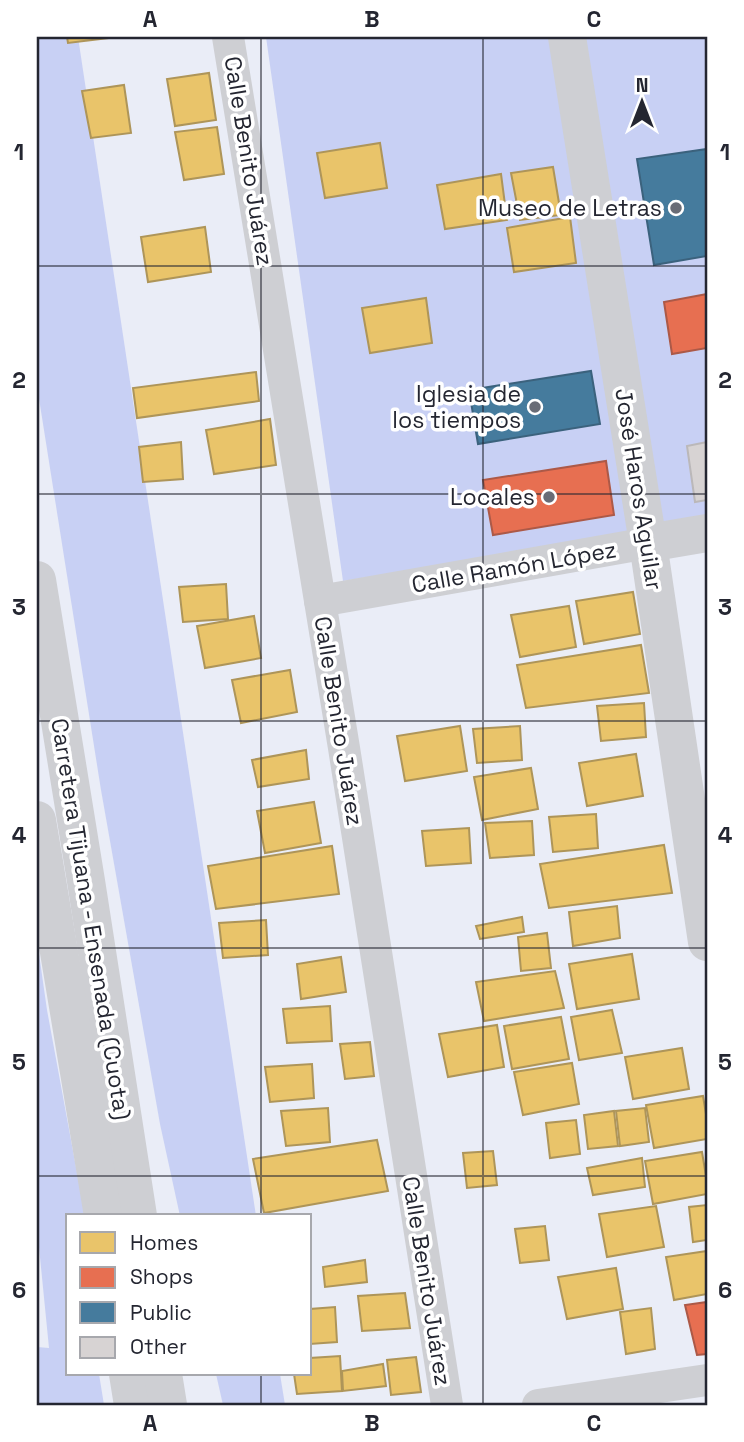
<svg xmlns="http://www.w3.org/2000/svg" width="744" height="1442" font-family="'Space Grotesk',sans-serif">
<rect width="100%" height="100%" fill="#eaedf7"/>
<g fill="#c8d0f4">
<polygon points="37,37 78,37 256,1216 180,1216 160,1124 101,790 37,386"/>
<polygon points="266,37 707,37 707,523 343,581"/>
<polygon points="37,940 47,1010 85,1216 68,1216 68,1374 99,1374 104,1405 37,1405 37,1347 49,1348 37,1227"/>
<polygon points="216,1374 280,1374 285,1405 223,1405"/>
</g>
<g fill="#e9c46a" stroke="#ae9559" stroke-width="2">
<polygon points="67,37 108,37 108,38 68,43"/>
<polygon points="209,73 216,120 175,126 167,79"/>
<polygon points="124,85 131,133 91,138 82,91"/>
<polygon points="217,127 224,174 184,180 175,132"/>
<polygon points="380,143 387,188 325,198 317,153"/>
<polygon points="553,167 561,215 520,220 511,173"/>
<polygon points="501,174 507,220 445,229 437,185"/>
<polygon points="570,217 576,263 514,272 507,228"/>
<polygon points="205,227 211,272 148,282 141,237"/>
<polygon points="426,298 432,343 370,353 362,308"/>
<polygon points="256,372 259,401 137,418 133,388"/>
<polygon points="270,419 276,465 214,474 206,430"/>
<polygon points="181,442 183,479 143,482 139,447"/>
<polygon points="226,584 228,619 183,622 179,587"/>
<polygon points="633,592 640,634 584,644 576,601"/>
<polygon points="569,606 576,647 520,657 511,615"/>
<polygon points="254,616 261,658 205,668 197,626"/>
<polygon points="641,645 649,693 526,708 517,665"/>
<polygon points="290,670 297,712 241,723 232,680"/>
<polygon points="644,703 646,737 601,741 597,706"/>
<polygon points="460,726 467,771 405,781 397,736"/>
<polygon points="520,726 522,760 477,763 473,729"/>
<polygon points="306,750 309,779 258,787 252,760"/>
<polygon points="636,754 643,796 587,806 579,763"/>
<polygon points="531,768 538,809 482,820 474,777"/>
<polygon points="314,802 321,843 265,853 257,811"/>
<polygon points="596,814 598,848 553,852 549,817"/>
<polygon points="532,821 534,855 490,858 485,823"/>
<polygon points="469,828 471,863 426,866 422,831"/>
<polygon points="664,845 672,893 549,908 540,864"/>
<polygon points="332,846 339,894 216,909 208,866"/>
<polygon points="617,906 620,938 573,946 569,912"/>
<polygon points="522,917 524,932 480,939 476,926"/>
<polygon points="266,920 268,955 223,958 219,923"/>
<polygon points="547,933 551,968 521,971 518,937"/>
<polygon points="632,954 639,999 577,1009 569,964"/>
<polygon points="341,957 346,992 301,999 297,964"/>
<polygon points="555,971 564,1008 484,1021 476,982"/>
<polygon points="330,1006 332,1041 287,1043 283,1009"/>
<polygon points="612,1010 622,1053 579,1060 571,1017"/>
<polygon points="561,1017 569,1059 512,1069 504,1026"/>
<polygon points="497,1025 504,1067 448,1077 439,1034"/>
<polygon points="370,1042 374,1076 345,1079 340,1044"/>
<polygon points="682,1048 689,1089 633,1099 625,1057"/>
<polygon points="572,1063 579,1104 523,1115 514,1072"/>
<polygon points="312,1064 314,1098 270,1102 265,1067"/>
<polygon points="703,1096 707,1120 707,1139 654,1148 646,1105"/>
<polygon points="328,1108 330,1142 286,1146 281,1111"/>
<polygon points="645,1108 649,1142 620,1146 616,1111"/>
<polygon points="614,1111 618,1146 588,1149 584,1115"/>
<polygon points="576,1120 580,1154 550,1158 546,1123"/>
<polygon points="377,1140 388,1191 264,1213 253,1159"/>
<polygon points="493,1151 497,1185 467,1188 463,1153"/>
<polygon points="702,1152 707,1182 707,1194 653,1204 645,1161"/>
<polygon points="642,1158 645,1187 593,1195 587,1168"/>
<polygon points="707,1205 707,1240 693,1242 689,1207"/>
<polygon points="656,1206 664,1247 607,1257 599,1214"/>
<polygon points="545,1226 549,1260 520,1263 515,1229"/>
<polygon points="707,1251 707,1294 674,1300 666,1257"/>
<polygon points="365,1260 367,1282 325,1287 323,1267"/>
<polygon points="616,1268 623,1309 567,1319 558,1277"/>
<polygon points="405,1293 410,1328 362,1331 358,1296"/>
<polygon points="335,1307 337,1342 310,1344 310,1309"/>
<polygon points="651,1308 655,1349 626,1354 620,1312"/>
<polygon points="340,1356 342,1391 297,1394 294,1374 310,1374 310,1358"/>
<polygon points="416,1357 421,1392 391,1395 387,1360"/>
<polygon points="383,1364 386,1386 343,1391 342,1371"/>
</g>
<g fill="#e76f51" stroke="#ac5947" stroke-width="2">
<polygon points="707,294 707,348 672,354 664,302"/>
<polygon points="606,461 614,515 493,535 483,480"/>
<polygon points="707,1302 707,1354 697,1355 685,1305"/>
</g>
<g fill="#457b9d" stroke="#3b627d" stroke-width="2">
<polygon points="707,149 707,256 654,265 637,159"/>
<polygon points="591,371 600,424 478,444 469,390"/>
</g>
<polygon fill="#d7d3d3" stroke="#bbb8b9" stroke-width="2" points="707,442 707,500 695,502 687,446"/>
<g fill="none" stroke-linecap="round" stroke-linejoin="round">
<g stroke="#cecfd3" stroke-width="32">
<polyline points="228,37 344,748 447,1405"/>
<polyline points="320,601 648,543"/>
<polyline points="538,1405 707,1380"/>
</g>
<g stroke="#cecfd3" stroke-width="38">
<polyline points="567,37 648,543 707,942"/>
<polyline points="648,543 707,533"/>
</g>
<g stroke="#cecfd3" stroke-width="38">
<polyline points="37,580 86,881 138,1216"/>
<polyline points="37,820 103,1216"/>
<polyline points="128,1374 133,1405"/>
<polyline points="163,1374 168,1405"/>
</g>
</g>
<path fill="none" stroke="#242631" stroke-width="2" stroke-opacity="0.55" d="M261 37V1216M483 37V1405M37 266H707M37 494H707M37 721H707M37 948H707M37 1176H707M261 1374V1405"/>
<g fill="#696c76" stroke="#fff" stroke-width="2.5">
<circle cx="676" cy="208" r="7"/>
<circle cx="535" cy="407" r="7"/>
<circle cx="549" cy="497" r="7"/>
</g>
<g text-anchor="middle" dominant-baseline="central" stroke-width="7" stroke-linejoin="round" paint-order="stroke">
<g font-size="23" fill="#242631" stroke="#fff">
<text transform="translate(249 161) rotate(81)">Calle Benito Juárez</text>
<text transform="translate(639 489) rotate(81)">José Haros Aguilar</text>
<text transform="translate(514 567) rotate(-10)">Calle Ramón López</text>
<text transform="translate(339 721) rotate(81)">Calle Benito Juárez</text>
<text transform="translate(91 919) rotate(81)">Carretera Tijuana - Ensenada (Cuota)</text>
<text transform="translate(427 1281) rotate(81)">Calle Benito Juárez</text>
</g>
<g font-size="23" fill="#242631" stroke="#fff" text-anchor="end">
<text x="662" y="208">Museo de Letras</text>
<text x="521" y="394">Iglesia de<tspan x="521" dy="26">los tiempos</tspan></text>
<text x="535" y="497">Locales</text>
</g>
</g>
<rect width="744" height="1442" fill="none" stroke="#ffffff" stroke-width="77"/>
<rect x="66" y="1214" width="245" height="161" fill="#ffffff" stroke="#a7a8ad" stroke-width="2"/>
<rect x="80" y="1232" width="35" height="21" fill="#e9c46a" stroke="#a7a8ad" stroke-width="2"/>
<text x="130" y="1250" font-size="21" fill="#242631">Homes</text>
<rect x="80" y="1267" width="35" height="21" fill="#e76f51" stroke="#a7a8ad" stroke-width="2"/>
<text x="130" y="1284" font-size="21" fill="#242631">Shops</text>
<rect x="80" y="1302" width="35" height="21" fill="#457b9d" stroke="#a7a8ad" stroke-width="2"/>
<text x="130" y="1320" font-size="21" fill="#242631">Public</text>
<rect x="80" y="1337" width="35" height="21" fill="#d7d3d3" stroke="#a7a8ad" stroke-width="2"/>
<text x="130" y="1354" font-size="21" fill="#242631">Other</text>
<g transform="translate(642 102)" stroke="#ffffff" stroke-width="5" paint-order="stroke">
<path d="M0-5L12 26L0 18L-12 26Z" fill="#242631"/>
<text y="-10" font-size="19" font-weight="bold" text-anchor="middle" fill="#242631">N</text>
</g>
<rect x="38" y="38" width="668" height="1366" fill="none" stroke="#242631" stroke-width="2.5"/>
<g font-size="23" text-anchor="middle" font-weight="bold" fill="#242631">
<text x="150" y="27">A</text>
<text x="372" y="27">B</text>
<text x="594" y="27">C</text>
<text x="19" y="160">1</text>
<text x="725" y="160">1</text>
<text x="19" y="388">2</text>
<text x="725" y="388">2</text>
<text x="19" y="615">3</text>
<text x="725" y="615">3</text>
<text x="19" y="843">4</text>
<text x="725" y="843">4</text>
<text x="19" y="1070">5</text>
<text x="725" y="1070">5</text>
<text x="19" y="1298">6</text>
<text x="725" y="1298">6</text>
<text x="150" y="1431">A</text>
<text x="372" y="1431">B</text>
<text x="594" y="1431">C</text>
</g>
</svg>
